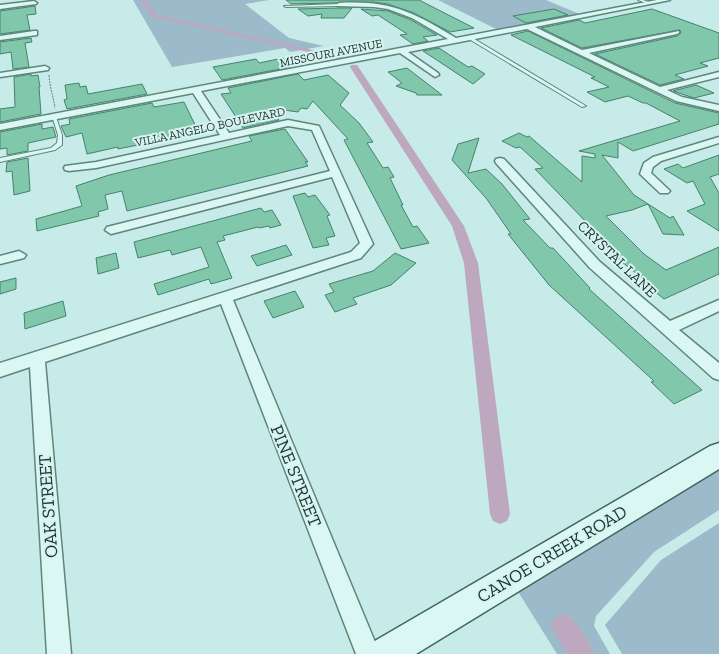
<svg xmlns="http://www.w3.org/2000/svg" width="719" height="654" font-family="'Zilla Slab',serif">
<rect width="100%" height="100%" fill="#c7ebe8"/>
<g fill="#9cbac9">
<polygon points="133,0 269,0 245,4 289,38 324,46 290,52 285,48 172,67"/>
<polygon points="438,0 546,0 582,15 500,31"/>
<polygon points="719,468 719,510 654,552 596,616 594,626 610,654 557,654 517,590"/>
<polygon points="719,523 719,654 622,654 605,625 661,560"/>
</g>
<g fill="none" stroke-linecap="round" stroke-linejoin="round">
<g fill="#bea8c0" fill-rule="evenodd">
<polygon points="140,0 146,0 157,15 343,57 339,59 153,17"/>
<polygon points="351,65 357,65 464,226 478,263 510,514 507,521 500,524 493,521 490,514 464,263 452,226 350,67"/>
<path d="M563 614C577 620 588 640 594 654H568L551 626 555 618Z"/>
</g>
</g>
<g fill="#80c7ac" stroke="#45836b">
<polygon points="286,0 419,0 474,28 450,32 414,13 388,4 373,2 291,4"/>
<polygon points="35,6 36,14 27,15 30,30 0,34 0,11"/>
<polygon points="338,8 352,8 344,18 321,18 322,14 308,16 298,9"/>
<polygon points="361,9 388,11 411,20 437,35 423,37 428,41 413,44 400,35 407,34 378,15 372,16"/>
<polygon points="554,9 568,15 526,23 513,16"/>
<polygon points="652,9 719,33 719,58 700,63 708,66 675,75 684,79 660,85 595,54 677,36 681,33 680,30 582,48 541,28 579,20 585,23"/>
<polygon points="528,31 675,103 719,113 719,124 633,151 618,142 618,158 602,155 634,195 670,218 673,216 684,235 663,234 648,204 632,210 606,216 644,254 666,270 719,247 719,274 664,299 643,282 646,281 612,254 616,253 535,169 543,168 520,147 516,148 502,141 519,133 527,137 529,136 582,182 582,156 595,158 595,154 579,151 680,121 646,103 643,103 628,96 605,102 587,92 609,87 591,78 595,77 511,35"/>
<polygon points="31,38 32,42 25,43 29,67 13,69 11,52 0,54 0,42"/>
<polygon points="439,48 468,67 472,66 485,74 473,84 423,51"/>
<polygon points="283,58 291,67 222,80 213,67 256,59 259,63"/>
<polygon points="407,68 442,95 417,95 416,93 396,86 402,83 388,72"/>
<polygon points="31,74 31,76 38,75 40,87 39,87 41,114 0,122 0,109 15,107 14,77"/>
<polygon points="298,74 304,80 328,75 349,93 340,105 359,123 373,142 367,143 383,168 388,167 394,177 390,178 403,205 401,205 413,227 417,226 429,243 401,249 344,140 348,139 313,101 307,109 301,108 298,112 270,108 279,120 243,128 221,94 231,93 228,88"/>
<polygon points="79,83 80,87 86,86 88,94 142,84 147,94 67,109 64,100 67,99 65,85"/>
<polygon points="696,85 714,93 694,98 673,91"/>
<polygon points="184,102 197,129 191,130 193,134 118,149 118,147 87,154 82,133 66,137 61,126 70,124 69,119 152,103 154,107"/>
<polygon points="42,124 42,129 53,127 56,137 28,143 28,151 7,155 7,148 0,149 0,132"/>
<polygon points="285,129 308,162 305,162 308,166 127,211 122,191 105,195 108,209 98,212 99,216 37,231 36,219 82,206 76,186 109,175 252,141 249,136"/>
<polygon points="479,138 468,173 486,169 502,184 530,219 523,220 550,248 553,248 590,288 589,289 702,390 674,404 651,382 654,381 549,285 508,234 511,234 486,198 452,160 458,144"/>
<polygon points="719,155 719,174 710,177 719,193 719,231 687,211 705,204 693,181 687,183 664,169 678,164 683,168"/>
<polygon points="28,158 30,191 14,195 12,171 6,172 7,162"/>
<polygon points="305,193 308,197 315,195 330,215 327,216 335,236 326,238 329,245 313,248 293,196"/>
<polygon points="261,208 264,212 272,210 281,225 270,228 269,226 259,228 258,227 223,236 225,240 217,242 232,278 211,284 209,279 158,295 154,284 209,267 201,247 172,255 170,250 138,258 134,242"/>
<polygon points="286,245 292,255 257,266 251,256"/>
<polygon points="116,253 119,268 98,274 96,258"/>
<polygon points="395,253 416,263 391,285 353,298 357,304 335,312 325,295 334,292 329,284 373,271"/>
<polygon points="16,278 16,289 0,294 0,282"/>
<polygon points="295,291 304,307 273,318 264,301"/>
<polygon points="63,301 66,316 25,329 24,313"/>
</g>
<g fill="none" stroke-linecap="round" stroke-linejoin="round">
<g stroke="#5e867b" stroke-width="2">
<g id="lane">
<polygon points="638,0 643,0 651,3 649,4"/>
<polygon points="339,4 340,6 286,7 284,6"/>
<polygon points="469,37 471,37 586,106 582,107 469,39"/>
<polygon points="52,116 56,117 62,135 62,145 55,150 0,162 0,158 51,148 57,143 58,135"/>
</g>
</g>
<g stroke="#5e867b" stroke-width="3">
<g id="street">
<path d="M657 0H670L535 27 582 50 679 31V33L677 34 589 53 660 87 719 72V77L667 90 682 97 719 105V111L676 101 527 29 408 52 438 73 439 75 435 77 400 53 201 91 229 133 288 120 319 126 373 244 361 258 233 300 380 654H356L221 304 45 362 71 654H47L30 367 0 377V363L351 252 360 243 332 177 111 234 105 230 107 227 330 171 312 130 288 126 96 168 69 171 65 170 64 168 65 166 96 162 220 135 193 93 0 130V124L448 39 412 18 388 9 374 7 337 6V4L339 3C390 0 413 12 456 38Z"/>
<polygon points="34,1 37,3 36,4 0,9 0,5"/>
<polygon points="34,31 37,31 37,35 0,40 0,36"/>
<polygon points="45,66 49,68 48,70 0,77 0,73"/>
<polygon points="719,137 719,143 661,161 653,167 651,173 668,189 670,191 668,193 660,193 640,174 644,163 653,157"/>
<polygon points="500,158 504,159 600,262 670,321 719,300 719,311 679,330 719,363 719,380 713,378 590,268 496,163 495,161 496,159"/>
<polygon points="19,251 26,255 24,258 0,264 0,256"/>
</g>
</g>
<g stroke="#41685c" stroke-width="3">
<polygon id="secondary" points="719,443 719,469 416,654 368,654 373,642 710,446"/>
</g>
<path stroke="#5e867b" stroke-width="1" stroke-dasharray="2 1" stroke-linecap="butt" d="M49 75C50 89 53 95 55 108"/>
<use href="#lane" fill="#daf7f4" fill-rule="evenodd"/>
<use href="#street" fill="#daf7f4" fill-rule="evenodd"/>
<use href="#secondary" fill="#daf7f4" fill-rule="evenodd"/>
</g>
<g text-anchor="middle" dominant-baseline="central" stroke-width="4" stroke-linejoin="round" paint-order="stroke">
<g font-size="12" fill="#203730" stroke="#d6f3f1">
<text transform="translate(331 53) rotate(-11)">MISSOURI AVENUE</text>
<text transform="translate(210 127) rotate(-12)">VILLA ANGELO BOULEVARD</text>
</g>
<g font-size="15" fill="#203730" stroke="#d6f3f1">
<text transform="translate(617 259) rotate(44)">CRYSTAL LANE</text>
</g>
<g font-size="18" fill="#203730" stroke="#d6f3f1">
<text transform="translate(296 476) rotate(68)">PINE STREET</text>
<text transform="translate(48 506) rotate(-94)">OAK STREET</text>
<text transform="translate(552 554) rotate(-31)">CANOE CREEK ROAD</text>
</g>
</g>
</svg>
